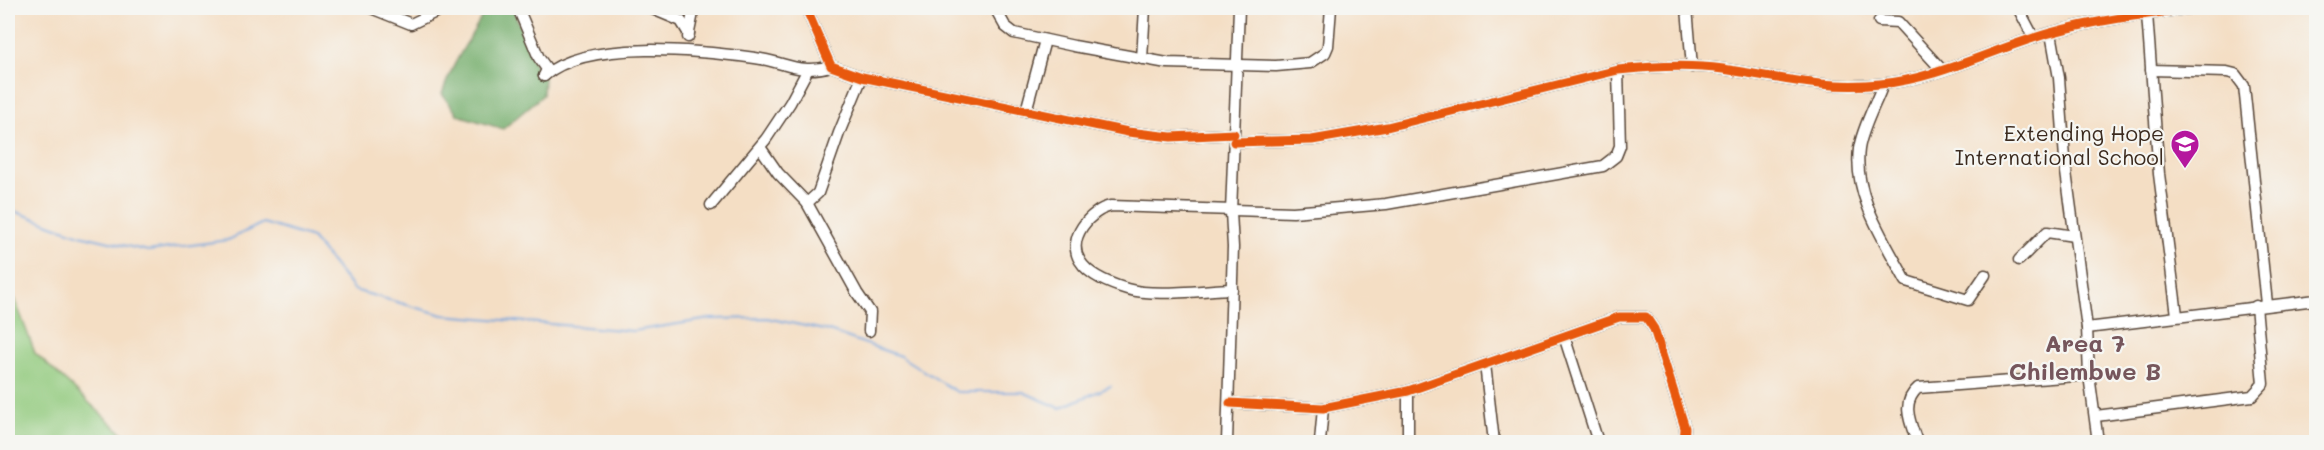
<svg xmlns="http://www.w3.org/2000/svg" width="2324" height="450" font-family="Mali,sans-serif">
<rect width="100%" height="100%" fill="#f6f6f2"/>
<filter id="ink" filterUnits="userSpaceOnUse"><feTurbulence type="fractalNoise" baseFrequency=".0167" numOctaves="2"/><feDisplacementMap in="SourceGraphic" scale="12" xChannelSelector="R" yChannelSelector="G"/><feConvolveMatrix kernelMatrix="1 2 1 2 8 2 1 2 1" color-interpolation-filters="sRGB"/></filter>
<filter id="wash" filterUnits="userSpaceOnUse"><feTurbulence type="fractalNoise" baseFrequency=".008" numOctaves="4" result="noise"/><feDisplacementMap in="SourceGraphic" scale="24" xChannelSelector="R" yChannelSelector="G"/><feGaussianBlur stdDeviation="1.35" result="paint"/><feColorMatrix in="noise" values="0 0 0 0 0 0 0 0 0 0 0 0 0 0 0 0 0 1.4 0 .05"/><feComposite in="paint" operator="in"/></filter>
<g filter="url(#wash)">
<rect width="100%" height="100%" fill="#f4dec4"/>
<polygon fill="#90c97c" stroke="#667a4d" stroke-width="1.5" points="8,281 35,353 132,442 8,442"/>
<path fill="#74ad6c" stroke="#586c45" stroke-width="1.5" d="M486 8H513L536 69 544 76 543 95 503 129 458 115 442 94C453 60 471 39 486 8Z"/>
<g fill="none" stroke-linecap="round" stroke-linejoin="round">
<polyline stroke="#71a3dc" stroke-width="2" points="8,211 11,210 80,235 148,251 228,240 263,223 312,238 354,290 443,315 633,331 710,319 767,318 829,331 900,356 957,392 1023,392 1060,408 1111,386"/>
</g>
</g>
<g filter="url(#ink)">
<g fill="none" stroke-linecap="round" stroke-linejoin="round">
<g stroke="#574537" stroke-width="13">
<g id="minor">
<polyline points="371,8 411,24 444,8"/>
<polyline points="518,8 539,58 547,69 544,76"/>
<polyline points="650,8 681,21 689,34"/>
<polyline points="806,8 831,66 862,77 1128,132 1171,137 1234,134"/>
<polyline points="995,8 1005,26 1014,33 1074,46 1167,63 1276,66 1310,63 1325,53 1328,46 1331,8"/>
<polyline points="1687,8 1692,67"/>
<polyline points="2018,8 2034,38"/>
<polyline points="2147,14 2159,174 2177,315"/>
<polyline points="1879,21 1898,22 1941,69"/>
<polyline points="2051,33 2059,78 2066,172 2087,328 2089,375 2098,442"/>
<polyline points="688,37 694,8"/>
<polyline points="1142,59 1145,8"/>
<polyline points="2151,70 2227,72 2235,74 2244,86 2267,304"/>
<path d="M544 76C587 38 701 51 755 58 786 62 799 75 831 66"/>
<path d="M1883 84C1876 104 1862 128 1859 149 1853 196 1885 241 1906 281L1968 300 1985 275"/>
<polyline points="1026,111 1045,40"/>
<path d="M1234 142 1312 140 1387 127 1618 70C1653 66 1688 64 1723 69 1779 77 1823 90 1880 84 1938 79 1995 48 2050 33 2097 20 2145 14 2193 8"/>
<polyline points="760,147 778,173 807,203 857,293 870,312 869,331"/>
<polyline points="807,203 818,193 839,133 862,77"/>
<polyline points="711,205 766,139 790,103 807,71"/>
<polyline points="2019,260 2047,232 2074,236"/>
<path d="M1232 289C1201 290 1154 297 1127 289 1111 284 1089 276 1080 261 1066 239 1090 210 1111 206L1293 212 1386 204 1603 166 1616 156 1620 146 1618 70"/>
<polyline points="2087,328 2316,300"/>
<polyline points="1564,336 1598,442"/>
<polyline points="1485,364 1494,442"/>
<polyline points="1408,391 1408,442"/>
<polyline points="1230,403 1323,408 1408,391 1619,317 1646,317 1654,329 1685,428 1684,442"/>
<polyline points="2096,416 2252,396 2263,384 2256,306"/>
<polyline points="1227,442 1233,247 1231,212 1239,8"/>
<polyline points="1320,442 1323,408"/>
<path d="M1917 442C1911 424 1900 403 1918 388L2089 375"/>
</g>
</g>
<use href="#minor" stroke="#fff" stroke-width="10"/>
<g stroke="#f6f6f2" stroke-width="13">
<g id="cycleway">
<polyline points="806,8 831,66 862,77 1128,132 1171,137 1234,134"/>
<path d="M1234 142 1312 140 1387 127 1618 70C1653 66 1688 64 1723 69 1779 77 1823 90 1880 84 1938 79 1995 48 2050 33 2097 20 2145 14 2193 8"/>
<polyline points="1230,403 1323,408 1408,391 1619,317 1646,317 1654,329 1685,428 1684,442"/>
</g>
</g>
<use href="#cycleway" stroke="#e8590c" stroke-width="9"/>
</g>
</g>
<defs>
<g id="school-pin" transform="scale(1.5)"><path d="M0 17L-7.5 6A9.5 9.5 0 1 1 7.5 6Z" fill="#b5179e" stroke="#f6f6f2"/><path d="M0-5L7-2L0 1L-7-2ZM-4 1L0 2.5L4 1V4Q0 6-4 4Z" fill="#fff"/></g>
</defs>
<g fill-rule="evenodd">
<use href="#school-pin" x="2185" y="144"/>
</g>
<g text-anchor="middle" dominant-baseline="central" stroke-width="4.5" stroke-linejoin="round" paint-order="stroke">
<g font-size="21" fill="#3b2a1e" stroke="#f6f6f2" text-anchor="end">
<text x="2164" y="132">Extending Hope<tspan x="2164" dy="24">International School</tspan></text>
</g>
<g font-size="24" font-weight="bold" fill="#76565c" stroke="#f6f6f2">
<text x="2085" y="342">Area 7<tspan x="2085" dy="28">Chilembwe B</tspan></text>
</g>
</g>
<rect width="2324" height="450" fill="none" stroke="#f6f6f2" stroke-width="30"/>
</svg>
